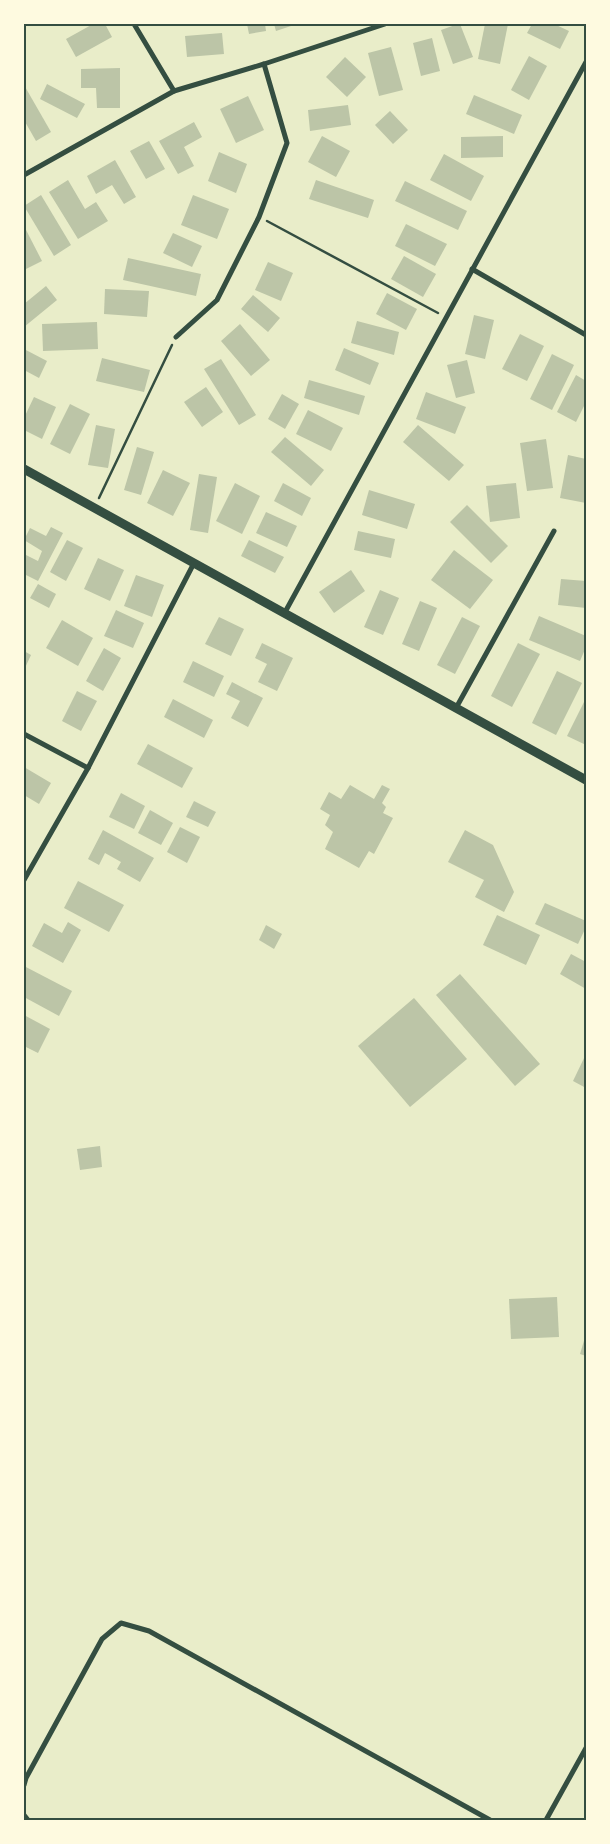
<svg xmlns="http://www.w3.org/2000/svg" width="610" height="1844" font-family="Georgia,serif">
<rect width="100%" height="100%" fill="#e9edc9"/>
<g fill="#bcc5a7">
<polygon points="93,24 105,24 112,37 76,57 66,39"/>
<polygon points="247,24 265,24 266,31 249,34"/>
<polygon points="274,24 291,24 291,26 276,31"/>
<polygon points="458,24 460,24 473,57 453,64 441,30"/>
<polygon points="485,24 508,24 500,64 478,59"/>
<polygon points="532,24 554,24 569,31 560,49 527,33"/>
<polygon points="222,33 224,54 187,57 185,36"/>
<polygon points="432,38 440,71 421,76 413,43"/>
<polygon points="391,47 403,90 379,96 368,53"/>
<polygon points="529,56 547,66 529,100 511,90"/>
<polygon points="345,57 366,77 347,97 326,77"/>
<polygon points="120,68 120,108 97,108 96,88 81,88 81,69"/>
<polygon points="47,84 85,104 77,118 40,99"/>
<polygon points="24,85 51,132 36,141 24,120"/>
<polygon points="474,95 522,115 514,134 466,114"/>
<polygon points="248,96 264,130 236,143 220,109"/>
<polygon points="348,105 351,125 310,131 308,110"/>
<polygon points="390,111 408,130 393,144 375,125"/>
<polygon points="194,122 202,137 184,147 194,166 178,174 159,141"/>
<polygon points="322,136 350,151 336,177 308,162"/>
<polygon points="503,136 503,157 461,158 461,137"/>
<polygon points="149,141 165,169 146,179 130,151"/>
<polygon points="219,152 247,164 236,193 208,181"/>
<polygon points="444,154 484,176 471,201 430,180"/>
<polygon points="115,160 136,197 124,204 112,185 96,194 87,176"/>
<polygon points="68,180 85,209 96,202 108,221 78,239 49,192"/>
<polygon points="316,180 374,200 368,218 309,199"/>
<polygon points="405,181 467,211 458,230 395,201"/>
<polygon points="41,195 71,245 54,256 24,206"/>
<polygon points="193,195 229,209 217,239 181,225"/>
<polygon points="406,224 447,244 435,266 395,246"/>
<polygon points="24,226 42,261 24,270"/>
<polygon points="173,233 202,246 192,267 163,253"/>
<polygon points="404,256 436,274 423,297 391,279"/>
<polygon points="128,258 201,274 196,296 123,280"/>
<polygon points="268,262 293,273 281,301 255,290"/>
<polygon points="46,286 57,300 24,327 24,304"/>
<polygon points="105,289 149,291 147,317 104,314"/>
<polygon points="387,293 417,309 406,330 376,314"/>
<polygon points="253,295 280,318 268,332 241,309"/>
<polygon points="474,315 494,320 485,359 465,354"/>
<polygon points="357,321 399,332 394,355 351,343"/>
<polygon points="97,322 98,349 43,351 42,324"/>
<polygon points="240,324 270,360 251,376 221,341"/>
<polygon points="520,334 544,346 527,381 502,369"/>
<polygon points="344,348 379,363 370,385 335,370"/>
<polygon points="24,349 47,361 39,378 24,370"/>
<polygon points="552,354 574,365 552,410 530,399"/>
<polygon points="102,358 150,370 144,392 96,381"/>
<polygon points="221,359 256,415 239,425 204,369"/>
<polygon points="467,360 475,393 456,398 447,365"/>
<polygon points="576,375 586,381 586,402 576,422 557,412"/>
<polygon points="309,380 365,396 359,415 304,398"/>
<polygon points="206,387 223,412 202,427 184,402"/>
<polygon points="426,392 466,407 455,434 416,419"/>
<polygon points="282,394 299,404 285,429 268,419"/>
<polygon points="34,397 56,407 42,439 24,430 24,418"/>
<polygon points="70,404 90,414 70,454 50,444"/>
<polygon points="308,410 343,428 331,451 296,434"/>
<polygon points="96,425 115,429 108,468 88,465"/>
<polygon points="418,425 464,465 449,481 403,442"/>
<polygon points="285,437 324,470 311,486 271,452"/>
<polygon points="546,439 553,488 527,491 520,443"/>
<polygon points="137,447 154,452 141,495 124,490"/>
<polygon points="568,455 586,459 586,503 560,498"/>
<polygon points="163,470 190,483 173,516 147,503"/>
<polygon points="199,474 217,477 208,533 190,530"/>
<polygon points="235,483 260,496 242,534 216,521"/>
<polygon points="283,483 311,498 302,516 274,501"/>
<polygon points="516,483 520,518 490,522 486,486"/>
<polygon points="369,490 415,504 407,529 362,515"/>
<polygon points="467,505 508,546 491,563 450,522"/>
<polygon points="266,512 297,526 287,547 256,533"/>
<polygon points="51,527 63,533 38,581 24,574 24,554 38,561 42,551 24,540 30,528 46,536"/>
<polygon points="358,531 395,539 391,558 354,550"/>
<polygon points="67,540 83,548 66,581 50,572"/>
<polygon points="249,540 284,557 275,573 241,556"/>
<polygon points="454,550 493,580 470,609 431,580"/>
<polygon points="98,558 124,570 110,601 84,589"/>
<polygon points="351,570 365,591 334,613 319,592"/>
<polygon points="136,575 164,585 152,617 124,606"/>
<polygon points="561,579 586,581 586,608 558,605"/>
<polygon points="38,584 56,594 49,608 30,598"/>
<polygon points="380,590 399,598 383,635 364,627"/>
<polygon points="420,601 437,608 419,651 402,644"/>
<polygon points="116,610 144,623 133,648 104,636"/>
<polygon points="539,616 586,636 586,647 580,661 529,640"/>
<polygon points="219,617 244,629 231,656 205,644"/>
<polygon points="462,617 480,626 455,674 437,665"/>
<polygon points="62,620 93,638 78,666 46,648"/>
<polygon points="262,643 293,658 277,691 258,682 267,664 255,658"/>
<polygon points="518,643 540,654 512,707 491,696"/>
<polygon points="104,648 121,658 103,691 86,681"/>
<polygon points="24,651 31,655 24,670"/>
<polygon points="193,661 224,676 214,697 183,682"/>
<polygon points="557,671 582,683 556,735 532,723"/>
<polygon points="232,682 263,698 248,727 231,718 240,701 226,694"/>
<polygon points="77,691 97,701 81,731 62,721"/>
<polygon points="586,698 586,745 567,736"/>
<polygon points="173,699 213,720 204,738 164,717"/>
<polygon points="148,744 193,768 182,788 137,764"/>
<polygon points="24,767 51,783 39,804 24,795"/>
<polygon points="350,785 374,799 382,785 390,789 382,803 386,807 383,813 393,818 374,854 369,851 359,868 325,849 333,832 325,825 330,815 320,809 329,792 341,799"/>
<polygon points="121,793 145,806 134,829 109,817"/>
<polygon points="194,801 216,812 208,827 186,817"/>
<polygon points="150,810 173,823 161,845 138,833"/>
<polygon points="180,827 200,837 187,863 167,852"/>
<polygon points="103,830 154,858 140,882 117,869 121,862 105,853 99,865 88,859"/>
<polygon points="465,830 493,845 514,892 504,912 475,897 484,880 448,862"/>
<polygon points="78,881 124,905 109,932 64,908"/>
<polygon points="545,903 586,921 586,927 578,944 535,924"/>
<polygon points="497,915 540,935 526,965 483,945"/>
<polygon points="68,922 81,930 63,963 32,946 44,923 62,933"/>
<polygon points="266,925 282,934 274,949 259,940"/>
<polygon points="571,954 586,962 586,989 560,974"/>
<polygon points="24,966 72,991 59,1016 24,997"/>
<polygon points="460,974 540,1064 515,1086 436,995"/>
<polygon points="414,998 467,1059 410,1107 358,1046"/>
<polygon points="24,1015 50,1029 38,1053 24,1046"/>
<polygon points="586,1054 586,1088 573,1081"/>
<polygon points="100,1146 102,1167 80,1170 77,1149"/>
<polygon points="557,1297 559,1337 511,1339 509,1299"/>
<polygon points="586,1334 586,1356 580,1354"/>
</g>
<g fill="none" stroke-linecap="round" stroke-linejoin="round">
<g stroke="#344e41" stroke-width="2.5">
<polyline points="267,221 438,313"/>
<polyline points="99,498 172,345"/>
</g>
<g stroke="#344e41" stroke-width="5">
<polyline points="134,24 174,91"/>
<polyline points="24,175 174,91 264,64 385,24"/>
<polyline points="472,269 586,335"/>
<polyline points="176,337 217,300 259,217 287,143 264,64"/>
<polyline points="284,614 586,62"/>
<polyline points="456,708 554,531"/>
<polyline points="24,734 88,768"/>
<polyline points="24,880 88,768 194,563"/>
<polyline points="24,1785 26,1778 102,1639 121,1623 149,1631 490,1820"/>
<polyline points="24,1815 28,1820"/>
<polyline points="546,1820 586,1748"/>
</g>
<polyline stroke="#344e41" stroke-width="9" points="24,469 586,780"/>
</g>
<rect width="610" height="1844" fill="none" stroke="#fefae0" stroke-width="50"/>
<rect x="25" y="25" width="560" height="1794" fill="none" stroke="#344e41" stroke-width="2"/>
</svg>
